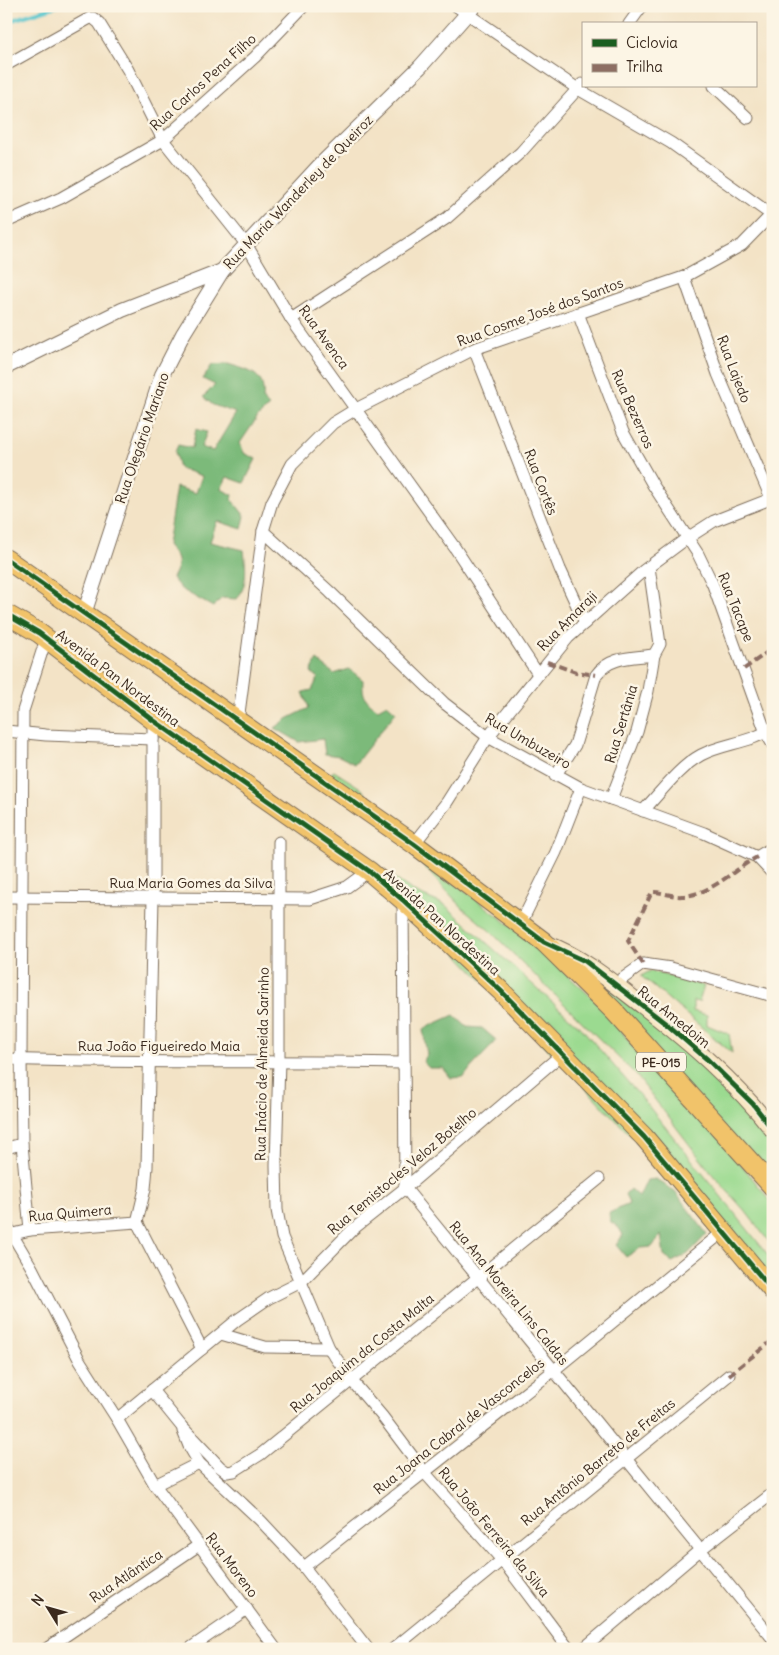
<svg xmlns="http://www.w3.org/2000/svg" width="779" height="1655" font-family="Delius,sans-serif">
<rect width="100%" height="100%" fill="#fcf5e5"/>
<filter id="ink" filterUnits="userSpaceOnUse"><feTurbulence type="fractalNoise" baseFrequency=".02" numOctaves="2"/><feDisplacementMap in="SourceGraphic" scale="10" xChannelSelector="R" yChannelSelector="G"/><feConvolveMatrix kernelMatrix="1 2 1 2 8 2 1 2 1" color-interpolation-filters="sRGB"/></filter>
<filter id="wash" filterUnits="userSpaceOnUse"><feTurbulence type="fractalNoise" baseFrequency=".0096" numOctaves="4" result="noise"/><feDisplacementMap in="SourceGraphic" scale="20" xChannelSelector="R" yChannelSelector="G"/><feGaussianBlur stdDeviation="1.12" result="paint"/><feColorMatrix in="noise" values="0 0 0 0 0 0 0 0 0 0 0 0 0 0 0 0 0 1.4 0 .05"/><feComposite in="paint" operator="in"/></filter>
<g filter="url(#wash)">
<rect width="100%" height="100%" fill="#f3e3c6"/>
<g fill="#9bda90" stroke="#6b8257">
<polygon points="334,771 362,789 371,803 383,807 383,817 324,778"/>
<polygon points="416,853 524,936 608,1012 632,1046 691,1102 773,1204 773,1247 746,1212 712,1174 636,1075 490,931 463,908 426,869"/>
<polygon points="366,859 416,893 445,905 583,1030 646,1103 773,1261 773,1284"/>
<polygon points="565,953 649,1013 773,1134 773,1184"/>
<polygon points="650,971 704,986 699,1002 693,1001 693,1011 707,1015 707,1025 729,1034 732,1053 641,976"/>
</g>
<g fill="#7cba7a" stroke="#5c724c">
<path d="M228 364C250 371 266 373 263 400L269 406 257 418 240 443 244 453 256 459 244 483 227 477 221 489 233 495 232 500 245 516 242 529 217 521 210 542 244 550C246 567 248 585 237 599L222 598 213 607 181 589 172 578C181 561 178 559 167 545L176 487 196 493 202 476 179 468 175 452 178 445 192 448 196 429 207 432 201 447 213 451 236 413 213 405 203 397 215 385 203 379 212 365Z"/>
<path d="M317 660 334 674 349 669 363 680C362 695 365 701 378 709L387 704 396 712 355 764 339 756 325 754 323 739 299 742 275 728 287 719 309 708 303 692 312 690 318 678 311 672Z"/>
<path d="M454 1015 467 1027 482 1028 496 1040C486 1054 473 1063 464 1077L451 1078 443 1068H429L423 1062 427 1055 423 1029Z"/>
<polygon points="656,1179 675,1192 707,1234 688,1254 672,1262 664,1256 661,1235 652,1247 640,1248 626,1257 616,1245 623,1235 619,1228 610,1221 609,1213 629,1204 625,1194 630,1189 639,1197 647,1180"/>
</g>
<g fill="none" stroke-linecap="round" stroke-linejoin="round">
<polyline stroke="#59c6cd" stroke-width="4" points="6,22 57,6"/>
</g>
</g>
<g filter="url(#ink)">
<g fill="none" stroke-linecap="round" stroke-linejoin="round">
<g stroke="#7b6b59" stroke-width="13">
<g id="minor">
<polyline points="456,6 578,89 671,143 773,216"/>
<polyline points="629,24 642,6"/>
<polyline points="6,65 90,18 93,18 99,23 128,70 163,140 246,244 291,319 455,548 538,674"/>
<polyline points="714,86 748,118"/>
<polyline points="6,222 61,198 163,140 255,57 304,6"/>
<polyline points="684,277 718,374 771,498"/>
<polyline points="578,313 623,432 653,485 698,554 713,585 766,733 773,745"/>
<polyline points="291,319 447,218 521,152 582,84"/>
<polyline points="474,349 560,569 585,623"/>
<polyline points="263,531 330,592 444,703 488,737 581,788 704,833 757,857 773,874"/>
<polyline points="153,720 153,898 147,1167 145,1189 137,1222 202,1349"/>
<polyline points="238,721 263,531 272,502 292,464 333,423 356,409 474,349 684,277 742,245 773,213"/>
<polyline points="6,731 46,735 153,739"/>
<path d="M555 776 575 745 596 675C610 656 632 658 654 655"/>
<polyline points="611,799 637,732 648,691 654,655 660,644 649,567"/>
<path d="M643 811C661 792 679 767 701 755 724 743 753 743 773 727"/>
<polyline points="279,842 279,1060 276,1165 277,1210 282,1237 329,1348 352,1381 382,1416 425,1473 502,1560 569,1649"/>
<polyline points="414,844 447,802 488,737 568,638 643,571 686,539 714,521 773,498"/>
<polyline points="757,857 773,847"/>
<polyline points="6,897 310,899 347,887 369,871"/>
<polyline points="403,900 405,1188 773,1639"/>
<polyline points="521,923 556,852 581,788"/>
<polyline points="615,984 643,964 671,968 773,996"/>
<path d="M6 1059C138 1064 270 1060 402 1063"/>
<polyline points="6,1148 22,1144"/>
<polyline points="6,1224 32,1268 80,1361 117,1419 155,1485 276,1649"/>
<polyline points="30,1230 22,1144 21,1059 23,711 46,639"/>
<polyline points="6,1236 30,1230 137,1222"/>
<polyline points="221,1334 265,1347 329,1348"/>
<polyline points="152,1390 182,1427 220,1467 227,1472 234,1471 261,1454 599,1179"/>
<polyline points="117,1419 237,1320 269,1298 301,1282 352,1230 405,1188 562,1054"/>
<polyline points="183,1431 189,1446 199,1463 261,1521 304,1567 368,1649"/>
<polyline points="155,1485 199,1463"/>
<polyline points="304,1567 553,1371 724,1231"/>
<polyline points="46,1649 199,1545"/>
<polyline points="189,1649 247,1609"/>
<polyline points="393,1649 729,1375"/>
<polyline points="583,1649 700,1550 773,1493"/>
</g>
</g>
<g stroke="#7b6b59" stroke-width="16">
<g id="tertiary">
<polyline points="6,367 122,310 222,271 320,165 420,67 474,6"/>
<polyline points="84,614 162,375 183,334 222,271"/>
</g>
</g>
<g stroke="#7b6b59" stroke-width="18">
<path id="secondary" d="M547 944C584 958 612 982 643 1006 690 1043 736 1082 773 1130"/>
</g>
<g stroke="#7b6b59" stroke-width="21">
<g id="trunk">
<polyline points="6,559 414,844 544,942 614,1011 773,1187"/>
<polyline points="6,614 39,633 153,720 369,871 403,900 501,991 644,1137 773,1291"/>
</g>
</g>
<use href="#minor" stroke="#fff" stroke-width="11"/>
<use href="#tertiary" stroke="#fff" stroke-width="14"/>
<use href="#secondary" stroke="#f9e7c3" stroke-width="16"/>
<use href="#trunk" stroke="#f1c36a" stroke-width="19"/>
<g stroke="#8d6e63" stroke-width="4" stroke-dasharray="8 4" stroke-linecap="butt">
<polyline points="547,662 576,672 596,675"/>
<polyline points="744,669 773,648"/>
<path d="M643 964 628 941 652 892C663 892 673 897 682 896 711 895 733 870 757 857"/>
<polyline points="729,1375 773,1340"/>
</g>
<g stroke="#fcf5e5" stroke-width="8">
<g id="cycleway">
<polyline points="6,559 414,844 544,942 585,961 670,1027 708,1060 753,1104 773,1130"/>
<polyline points="6,614 39,633 153,720 369,871 403,900 501,991 644,1137 773,1291"/>
</g>
</g>
<use href="#cycleway" stroke="#1b5e20" stroke-width="5"/>
</g>
</g>
<g text-anchor="middle" dominant-baseline="central" stroke-width="5" stroke-linejoin="round" paint-order="stroke">
<rect fill="#fcf5e5" stroke="#75675a" stroke-width="1" x="636" y="1052.5" width="50" height="19" rx="4"/>
<g font-size="12" font-weight="bold" fill="#3b2a1e">
<text x="661" y="1062">PE-015</text>
</g>
<g font-size="14" fill="#3b2a1e" stroke="#fcf5e5">
<text transform="translate(203 82) rotate(-42)">Rua Carlos Pena Filho</text>
<text transform="translate(298 192) rotate(-46)">Rua Maria Wanderley de Queiroz</text>
<text transform="translate(540 312) rotate(-20)">Rua Cosme José dos Santos</text>
<text transform="translate(324 337) rotate(54)">Rua Avenca</text>
<text transform="translate(734 369) rotate(69)">Rua Lajedo</text>
<text transform="translate(633 409) rotate(66)">Rua Bezerros</text>
<text transform="translate(142 438) rotate(-71)">Rua Olegário Mariano</text>
<text transform="translate(541 482) rotate(69)">Rua Cortês</text>
<text transform="translate(736 607) rotate(68)">Rua Tacape</text>
<text transform="translate(567 621) rotate(-45)">Rua Amaraji</text>
<text transform="translate(118 678) rotate(37)">Avenida Pan Nordestina</text>
<text transform="translate(621 724) rotate(-73)">Rua Sertânia</text>
<text transform="translate(528 741) rotate(30)">Rua Umbuzeiro</text>
<text x="191" y="883">Rua Maria Gomes da Silva</text>
<text transform="translate(442 922) rotate(42)">Avenida Pan Nordestina</text>
<text transform="translate(674 1017) rotate(39)">Rua Amedoim</text>
<text x="159" y="1046">Rua João Figueiredo Maia</text>
<text transform="translate(262 1064) rotate(-89)">Rua Inácio de Almeida Sarinho</text>
<text transform="translate(402 1171) rotate(-40)">Rua Temistocles Veloz Botelho</text>
<text transform="translate(70 1213) rotate(-5)">Rua Quimera</text>
<text transform="translate(509 1293) rotate(51)">Rua Ana Moreira Lins Caldas</text>
<text transform="translate(362 1353) rotate(-39)">Rua Joaquim da Costa Malta</text>
<text transform="translate(459 1426) rotate(-38)">Rua Joana Cabral de Vasconcelos</text>
<text transform="translate(598 1462) rotate(-39)">Rua Antônio Barreto de Freitas</text>
<text transform="translate(494 1532) rotate(50)">Rua João Ferreira da Silva</text>
<text transform="translate(232 1565) rotate(53)">Rua Moreno</text>
<text transform="translate(126 1576) rotate(-34)">Rua Atlântica</text>
</g>
</g>
<rect width="779" height="1655" fill="none" stroke="#fcf5e5" stroke-width="25"/>
<rect x="582" y="22" width="175" height="65" fill="#fcf5e5" stroke="#afa495"/>
<rect x="592" y="39" width="25" height="8" fill="#1b5e20" stroke="#afa495"/>
<text x="626" y="48" font-size="15" fill="#3b2a1e">Ciclovia</text>
<rect x="592" y="64" width="25" height="8" fill="#8d6e63" stroke="#afa495"/>
<text x="626" y="72" font-size="15" fill="#3b2a1e">Trilha</text>
<g transform="translate(48 1608) rotate(307)" stroke="#fcf5e5" stroke-width="4" paint-order="stroke">
<path d="M0-4L9 19L0 12L-9 19Z" fill="#3b2a1e"/>
<text y="-8" font-size="14" font-weight="bold" text-anchor="middle" fill="#3b2a1e">N</text>
</g>
</svg>
